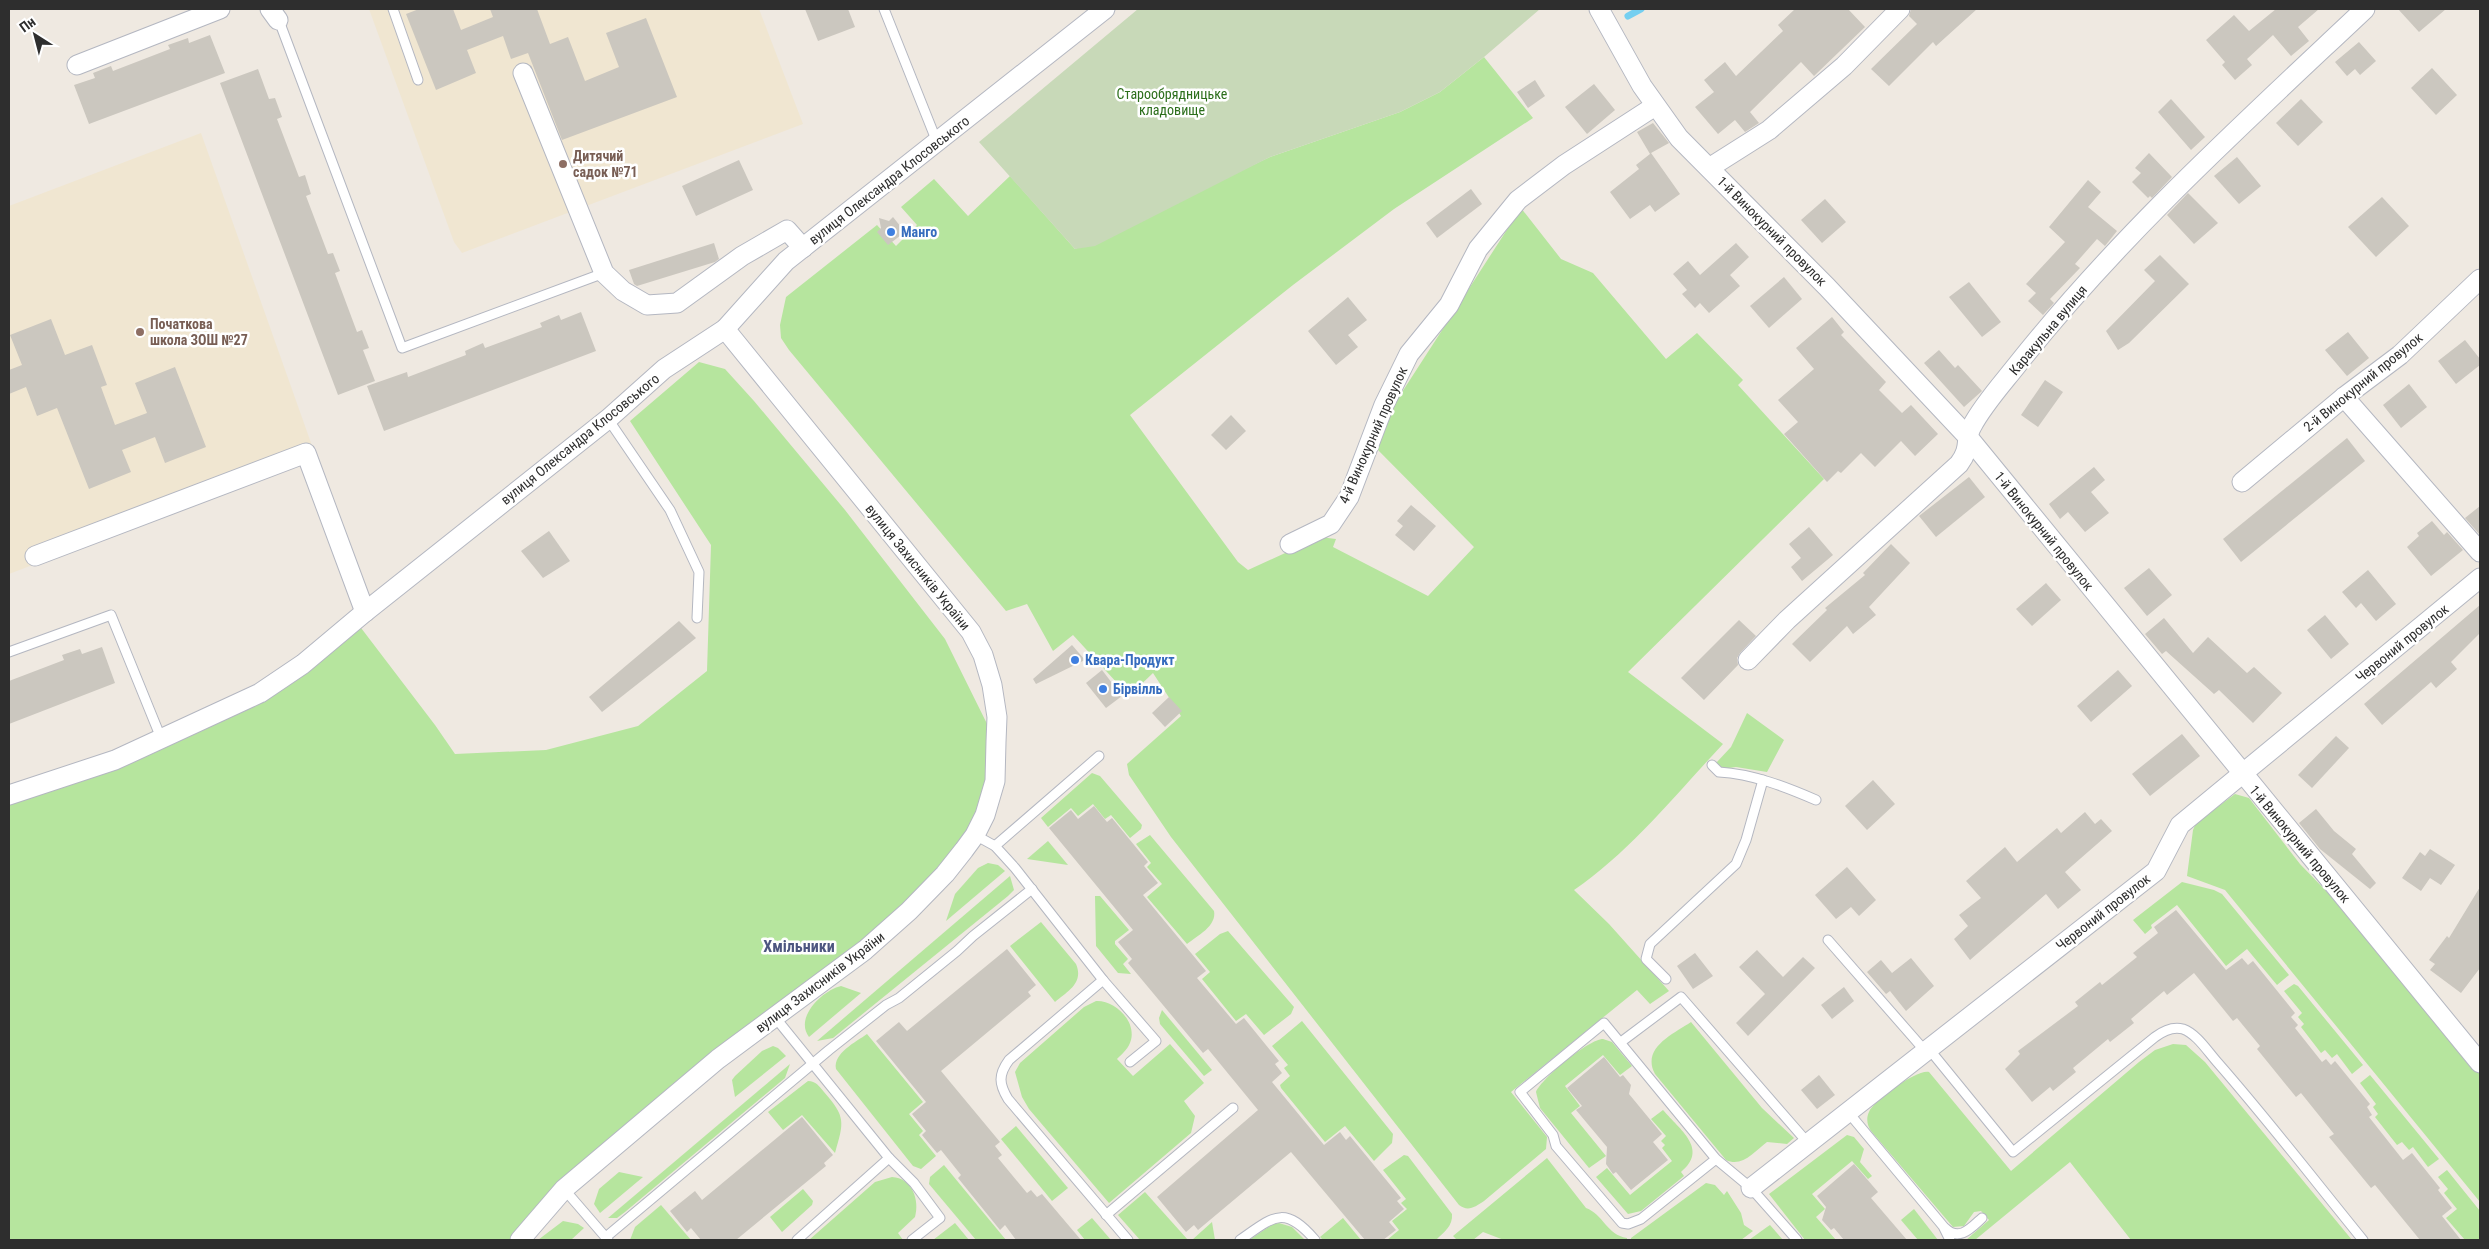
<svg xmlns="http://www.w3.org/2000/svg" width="2489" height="1249" font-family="'Roboto Condensed',sans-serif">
<rect width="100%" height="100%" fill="#efe9e1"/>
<g fill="#f0e6d1">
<polygon points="369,9 759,9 803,124 462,253 454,242"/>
<polygon points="201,133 316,457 9,574 9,206"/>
</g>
<g fill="#b6e59e">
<path d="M1484 57 1533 118 1394 209 1293 285 1130 415 1238 562 1248 570 1320 537 1336 539 1333 547 1428 596 1474 547 1373 445 1395 403 1521 208 1561 259 1593 273 1666 359 1697 333 1743 380 1738 385 1824 479 1628 672 1723 744C1676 794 1631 851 1574 890L1609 924 1669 991 1650 1004 1637 990 1511 1092 1547 1137 1546 1149 1484 1201C1475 1207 1468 1212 1459 1205L1171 837 1129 775 1127 764 1181 716 1153 673 1129 696 1073 635 1053 651 1027 604 1006 611 789 350 781 338 780 325 786 297 877 225 896 246 917 225 901 207 934 179 968 216 1010 176 1075 249 1270 157 1400 112 1440 92Z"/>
<polygon points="699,362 725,369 754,401 845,510 945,639 996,742 995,781 945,875 774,1016 520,1240 9,1240 9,795 260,693 355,620 435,725 455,754 546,750 638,726 707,671 711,545 630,421"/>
<polygon points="1747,713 1784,740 1767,772 1736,767 1722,769 1716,763 1731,747"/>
<polygon points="1092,773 1100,776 1142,825 1141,829 1130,838 1111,815 1105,819 1093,804 1078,816 1071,808 1048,827 1041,818"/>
<polygon points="2235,794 2249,798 2300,864 2329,894 2480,1073 2480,1202 2225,890 2187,876 2193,830 2196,823"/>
<path d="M1150 835 1214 911C1217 926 1197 936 1187 944L1147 897 1162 884 1147 867 1151 863 1136 844Z"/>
<polygon points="1048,841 1068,865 1027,859"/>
<polygon points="988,863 998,865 1005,871 946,921 955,894 978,868"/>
<polygon points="1010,876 1014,890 1008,896 833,1038 817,1041"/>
<polygon points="2182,882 2214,890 2222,894 2289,975 2277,985 2247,949 2226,966 2177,905 2151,925 2152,928 2145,934 2133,920"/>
<polygon points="1095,896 1100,896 1129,930 1115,941 1115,944 1128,959 1123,964 1131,974 1118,973 1096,946"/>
<path d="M1041 922 1076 964C1084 983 1068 991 1055 1002L1010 946Z"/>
<polygon points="1228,931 1294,1007 1291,1014 1264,1035 1246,1014 1236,1021 1202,979 1210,972 1195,954 1220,934"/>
<polygon points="2294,984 2298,986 2363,1065 2352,1074 2337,1054 2332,1058 2325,1050 2321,1053 2301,1027 2304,1024 2298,1017 2302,1013 2284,991"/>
<path d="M841 986 861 993 809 1037C794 1017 823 990 841 986Z"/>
<path d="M1096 1001C1114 1000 1136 1020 1131 1040 1129 1048 1123 1053 1117 1059L1133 1076 1170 1044 1204 1083 1184 1101 1195 1116 1191 1133 1109 1203 1029 1109 1022 1097 1015 1072 1020 1063 1084 1007Z"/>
<polygon points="1162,1010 1212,1070 1204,1076 1160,1024 1159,1018"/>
<polygon points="1302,1021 1393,1134 1392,1143 1374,1161 1345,1126 1325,1142 1281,1088 1280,1085 1290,1076 1284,1068 1288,1065 1272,1046"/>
<path d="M1691 1022 1762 1108 1794 1138 1787 1144 1767 1142C1755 1151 1742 1168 1726 1160L1655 1074C1641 1048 1673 1034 1691 1022Z"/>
<path d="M867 1034 923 1102 909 1114 923 1131 919 1135 936 1156 921 1169 913 1166 836 1069C833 1053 856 1042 867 1034Z"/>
<path d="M1603 1039 1612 1042 1632 1066 1620 1075 1603 1055 1565 1086 1580 1106 1571 1113 1606 1156 1589 1168 1540 1108 1536 1092C1542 1078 1589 1039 1603 1039Z"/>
<path d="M2173 1044 2186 1045 2205 1062 2352 1240H2131L2070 1162 1975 1240H1966L1989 1220 1981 1211 1974 1212 1964 1226 1953 1227 1871 1131C1867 1125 1866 1118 1869 1112 1874 1100 1917 1069 1929 1072L2011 1171 2139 1062 2155 1050Z"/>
<polygon points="773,1046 778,1048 786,1056 735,1097 732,1080 735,1076 762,1051"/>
<polygon points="790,1064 785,1078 625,1212 617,1218 608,1218"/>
<polygon points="2370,1075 2439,1159 2428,1167 2413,1147 2409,1150 2402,1142 2397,1145 2375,1117 2378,1114 2373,1107 2376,1104 2360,1083"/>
<path d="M808 1081C816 1081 819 1086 824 1092 846 1117 844 1122 835 1153L802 1115 783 1130 768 1112Z"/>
<path d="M1663 1110C1680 1130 1709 1149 1681 1172L1684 1176 1641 1211 1628 1214 1596 1177 1607 1168 1630 1195 1672 1161 1662 1148 1665 1145 1661 1141 1666 1136 1651 1119Z"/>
<polygon points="1016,1126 1068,1188 1052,1201 1001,1139"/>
<polygon points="1847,1135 1854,1137 1864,1149 1860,1162 1872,1176 1868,1179 1852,1161 1812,1194 1825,1209 1816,1217 1836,1240 1805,1240 1769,1194"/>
<path d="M1404 1155 1408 1156 1452 1214C1453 1226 1444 1232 1436 1240H1387L1399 1230 1392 1221 1407 1209 1401 1203 1406 1199 1383 1170Z"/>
<path d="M1547 1158 1586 1208C1603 1214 1607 1235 1627 1238V1240H1504L1483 1232 1473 1240H1457L1453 1236Z"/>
<polygon points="944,1165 1006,1240 976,1240 929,1184 930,1177"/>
<polygon points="2447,1170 2480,1211 2480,1240 2465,1240 2446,1218 2457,1209 2444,1193 2448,1189 2438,1177"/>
<polygon points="619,1172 643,1177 600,1213 594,1204 599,1189"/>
<path d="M892 1177C912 1178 920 1200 915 1217L898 1233 903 1240H809L875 1182Z"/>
<polygon points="1706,1183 1715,1185 1724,1195 1727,1191 1741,1213 1744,1225 1753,1231 1741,1240 1631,1240 1631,1238"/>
<polygon points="803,1189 813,1201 812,1205 782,1232 770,1217"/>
<polygon points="1145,1192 1188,1240 1140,1240 1118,1215"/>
<polygon points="661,1205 691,1240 630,1240 635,1227"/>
<polygon points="1914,1209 1938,1240 1918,1240 1901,1220"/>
<polygon points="1092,1218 1111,1240 1085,1240 1077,1230"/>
<polygon points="1343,1218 1361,1240 1323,1240 1320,1237"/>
<polygon points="563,1221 578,1224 584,1228 571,1240 538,1240"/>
<polygon points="1212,1222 1215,1240 1192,1240"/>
<polygon points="955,1223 969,1240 933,1240"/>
<polygon points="1279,1223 1292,1227 1305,1240 1249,1240 1273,1224"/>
<polygon points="1770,1225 1783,1240 1749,1240 1767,1227"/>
</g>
<polygon fill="#c8d9b8" points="1138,9 1540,9 1484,57 1440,92 1400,112 1270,157 1095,246 1075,249 979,142"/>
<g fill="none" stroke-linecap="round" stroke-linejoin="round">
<polyline stroke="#75cff0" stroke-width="7" points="1628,16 1641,9"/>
</g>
<g fill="#cbc7bf">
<polygon points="419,9 453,9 461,30 493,17 490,9 537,9 550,44 568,37 585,81 619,67 606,33 646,18 677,97 562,140 528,53 511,59 503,36 467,50 476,73 436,90 406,14"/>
<polygon points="805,9 848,9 855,27 818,41"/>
<polygon points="1795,9 1848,9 1865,27 1814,76 1801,62 1750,112 1759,123 1745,132 1735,120 1718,134 1695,107 1714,92 1704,80 1725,62 1736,76 1783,31 1778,25"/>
<polygon points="1911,9 1977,9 1936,46 1933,42 1889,86 1871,69 1917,24 1909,16"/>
<polygon points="2276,9 2319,9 2298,27 2309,41 2291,56 2273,35 2247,59 2252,65 2235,80 2222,65 2225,62 2206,40 2234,15 2249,31"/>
<polygon points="2398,9 2446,9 2419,32"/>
<polygon points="210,35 225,73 89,124 74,85 95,78 93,73 111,66 113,71 170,49 168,45 188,38 189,43"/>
<polygon points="2359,42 2376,61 2360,75 2355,69 2347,76 2335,62"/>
<polygon points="2432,68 2457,95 2436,115 2411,88"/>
<polygon points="258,69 269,99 275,98 282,117 277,119 299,177 305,175 311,194 306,196 328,254 333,253 340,271 335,273 357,332 362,330 369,348 363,350 375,381 338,395 220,83"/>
<polygon points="1535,80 1545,96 1528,108 1517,92"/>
<polygon points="1594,84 1615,110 1587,134 1565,107"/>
<polygon points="2171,99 2205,137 2191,150 2158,112"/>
<polygon points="2301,99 2323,122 2298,146 2276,123"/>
<polygon points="1653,123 1669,143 1651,153 1680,194 1655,212 1650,205 1630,219 1610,192 1639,169 1636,165 1650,154 1637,132"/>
<polygon points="2149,153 2172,177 2152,198 2150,196 2148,198 2132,182 2141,173 2135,168"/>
<polygon points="2237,157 2261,186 2239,204 2214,176"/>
<polygon points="739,160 753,190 696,216 682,186"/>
<polygon points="2088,180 2101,192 2088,207 2117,231 2105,246 2097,239 2075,264 2080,268 2050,299 2054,303 2043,315 2028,301 2036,293 2026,284 2065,242 2049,227"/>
<polygon points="1471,189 1482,204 1437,238 1426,223"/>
<polygon points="2188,193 2218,223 2194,244 2167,215"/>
<polygon points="2382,197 2409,226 2376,257 2348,227"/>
<polygon points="1825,199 1846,222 1822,243 1801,220"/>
<polygon points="893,217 905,232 888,245 877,232 881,228 879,218 889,221"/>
<polygon points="714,243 719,259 715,262 637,286 634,284 629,270"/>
<polygon points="1736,243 1749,257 1730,275 1740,286 1709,313 1700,303 1695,308 1682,294 1687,290 1673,274 1688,261 1700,275"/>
<polygon points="2160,255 2189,284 2129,343 2118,350 2106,331 2155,281 2144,270"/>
<polygon points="1784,277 1802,299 1769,328 1750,306"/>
<polygon points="1969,282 2001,322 1982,337 1949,297"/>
<polygon points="1348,297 1367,320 1348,335 1358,347 1336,365 1308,331"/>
<polygon points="581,312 596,351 384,431 367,386 407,372 408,377 466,355 465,351 483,343 485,348 542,327 540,323 559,315 561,320"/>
<polygon points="1832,317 1844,332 1841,335 1886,382 1879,390 1902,413 1911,405 1938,434 1915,456 1901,441 1875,467 1861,453 1841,473 1838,471 1827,482 1784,434 1798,422 1778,400 1814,369 1796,348"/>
<polygon points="51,319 65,355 92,345 107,385 101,387 115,425 147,413 135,383 175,367 206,447 165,463 155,437 122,450 131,472 89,489 57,408 37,416 26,387 9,394 9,370 22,365 10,335"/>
<polygon points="2348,332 2369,358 2347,376 2325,350"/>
<polygon points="2465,340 2480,359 2480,365 2456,384 2438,361"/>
<polygon points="1939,350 1955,368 1958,365 1982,391 1964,407 1924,363"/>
<polygon points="2045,380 2063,392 2038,427 2021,415"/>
<polygon points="2409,384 2427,407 2401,428 2383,405"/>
<polygon points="1231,415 1246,431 1226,450 1211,435"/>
<polygon points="2347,438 2365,461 2241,562 2223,539"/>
<polygon points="2094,467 2105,480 2091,492 2109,513 2085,532 2068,512 2060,519 2049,504"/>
<polygon points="1969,477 1985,497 1936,537 1919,516"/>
<polygon points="1411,505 1436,526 1414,551 1395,535 1403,526 1397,521"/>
<polygon points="2480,506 2480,535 2465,518"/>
<polygon points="2432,521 2444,535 2447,532 2463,550 2431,576 2407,547 2419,536 2417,533"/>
<polygon points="1809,527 1833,555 1802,581 1791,567 1801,558 1789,544"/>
<polygon points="549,531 570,561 543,578 521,551"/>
<polygon points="1891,544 1910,563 1869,607 1876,615 1853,634 1847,626 1810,662 1792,644 1827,610 1825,608 1865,575 1863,573"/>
<polygon points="2149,568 2172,595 2147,616 2124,588"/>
<polygon points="2368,570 2396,604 2376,621 2361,603 2356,608 2342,592"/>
<polygon points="2046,583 2061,600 2032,626 2016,609"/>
<polygon points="2480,605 2480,633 2451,662 2457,669 2436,688 2431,682 2382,725 2364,704"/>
<polygon points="2325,615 2349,644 2331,659 2307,630"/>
<polygon points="2164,618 2193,653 2208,637 2247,673 2254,667 2282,693 2253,723 2219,690 2214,694 2166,651 2162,654 2145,634"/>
<polygon points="1739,620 1756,636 1740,653 1737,658 1738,665 1704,700 1681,678"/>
<polygon points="679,621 696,638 602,712 589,697"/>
<polygon points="1072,645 1085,660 1036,684 1033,679"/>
<polygon points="102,647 115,683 9,724 9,681 64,660 62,655 80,649 82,654"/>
<polygon points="1102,670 1122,696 1106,708 1086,683"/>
<polygon points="2118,670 2132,686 2091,722 2077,706"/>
<polygon points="1169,697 1182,711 1165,727 1152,713"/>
<polygon points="2182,734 2200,756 2150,796 2132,774"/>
<polygon points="2336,736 2349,748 2312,788 2298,775"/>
<polygon points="1873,780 1895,804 1867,830 1845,806"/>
<polygon points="1094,806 1107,822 1112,818 1148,862 1144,866 1158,883 1143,895 1206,971 1197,978 1236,1024 1244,1018 1279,1061 1275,1064 1282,1073 1272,1082 1324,1145 1340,1132 1346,1140 1350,1136 1401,1198 1397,1201 1404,1209 1389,1222 1396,1230 1383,1240 1365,1240 1291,1152 1198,1230 1194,1225 1186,1232 1157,1197 1258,1110 1208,1049 1203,1053 1128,963 1132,959 1118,942 1133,930 1049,828 1071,810 1078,819"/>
<polygon points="2316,809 2334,831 2356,849 2352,854 2376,883 2370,889 2320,849 2299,823"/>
<polygon points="2085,812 2095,824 2101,819 2112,831 2065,872 2081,890 2058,909 2046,894 1970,960 1954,939 1968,926 1959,915 1981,898 1966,881 2005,847 2017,862 2057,828 2061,833"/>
<polygon points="2430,849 2455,865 2441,885 2430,878 2421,891 2402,878 2420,852 2425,856"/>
<polygon points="1847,867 1876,900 1859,916 1851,907 1836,919 1815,895"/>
<polygon points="2480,887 2480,968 2461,993 2430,970 2435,964 2429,960 2447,936 2449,938"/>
<polygon points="2176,910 2226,970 2242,958 2248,965 2253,961 2295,1013 2291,1017 2298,1025 2295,1028 2322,1062 2326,1059 2331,1065 2335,1061 2370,1104 2367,1107 2372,1115 2369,1117 2403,1160 2412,1153 2440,1188 2438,1190 2452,1208 2442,1216 2461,1240 2420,1240 2375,1185 2371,1188 2329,1137 2334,1134 2301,1093 2296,1097 2257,1049 2260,1046 2237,1018 2233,1021 2194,973 2167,995 2164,991 2131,1019 2134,1023 2110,1042 2108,1039 2073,1068 2076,1072 2053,1091 2050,1087 2032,1102 2005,1069 2020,1054 2018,1051 2078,1006 2075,1002 2100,982 2102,985 2137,957 2133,953 2158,933 2154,927"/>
<polygon points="1007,949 1036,985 1028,992 1031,996 941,1071 1000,1142 995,1146 1002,1155 998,1158 1027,1193 1031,1190 1037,1197 1042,1194 1081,1240 1016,1240 1005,1225 1000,1230 958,1178 961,1175 941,1150 937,1153 922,1135 926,1131 912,1114 926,1102 876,1041 899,1022 907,1031"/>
<polygon points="1757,950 1783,977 1803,957 1815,968 1748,1036 1736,1023 1765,994 1739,967"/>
<polygon points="1695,953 1713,976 1693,989 1677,966"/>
<polygon points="1911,958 1934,986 1906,1011 1890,991 1886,994 1867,972 1881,960 1892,973"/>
<polygon points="1844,987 1854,1001 1832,1019 1821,1005"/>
<polygon points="1604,1057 1620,1077 1623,1075 1631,1085 1629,1094 1662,1134 1653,1142 1668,1160 1631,1190 1616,1172 1613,1174 1606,1164 1607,1147 1576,1110 1582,1106 1567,1088"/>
<polygon points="1819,1075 1835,1095 1817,1109 1801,1090"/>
<polygon points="802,1117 833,1155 824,1163 826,1166 736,1240 701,1240 691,1228 687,1232 670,1211 695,1191 702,1200"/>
<polygon points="1854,1164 1878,1192 1871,1198 1907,1240 1844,1240 1834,1228 1831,1230 1822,1220 1826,1207 1817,1196"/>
</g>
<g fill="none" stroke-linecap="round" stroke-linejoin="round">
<g stroke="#b4b7c1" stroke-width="11">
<g id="service">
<polyline points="393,9 418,80"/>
<polyline points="884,9 937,142"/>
<polyline points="278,18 402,348 604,273"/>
<polyline points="608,419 670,510 699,572 697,618"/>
<polyline points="9,652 111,615 161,738"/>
<path d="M1712 765 1719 772C1753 774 1786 787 1816 800"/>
<path d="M975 835 995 846 1015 868 1103 980 1009 1060C998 1075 999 1084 1008 1099L1128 1240"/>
<polyline points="995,846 1099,756"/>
<polyline points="1828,940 1926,1052"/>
<polyline points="1666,979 1646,959 1650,944 1736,864 1746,840 1763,780"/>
<polyline points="1103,980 1156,1041 1130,1062"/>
<polyline points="774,1016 889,1158 914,1183 940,1218 912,1240"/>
<polyline points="1621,1042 1681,997 1808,1143"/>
<path d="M1929 1049 2013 1152 2155 1037C2163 1031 2172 1026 2183 1029 2197 1034 2208 1052 2218 1063 2268 1120 2315 1181 2363 1240"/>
<polyline points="1848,1112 1943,1226 1950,1240"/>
<polyline points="1716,1159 1641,1219 1628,1224 1622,1223 1556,1146 1553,1135 1520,1092 1604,1023 1716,1159 1751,1188 1797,1240"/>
<polyline points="564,1189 608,1240"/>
<polyline points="1106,1215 1233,1108"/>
<path d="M1945 1228C1959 1242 1971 1228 1982 1218"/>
<polyline points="606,1237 829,1050 886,1005 899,998 957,951 973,936 1032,889"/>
<polyline points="797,1240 889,1158"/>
<path d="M1240 1240C1273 1217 1284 1204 1315 1240"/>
</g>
</g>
<g stroke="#b4b7c1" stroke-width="21">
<g id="minor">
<polyline points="270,9 278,20"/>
<polyline points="1599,9 1642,86 1679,138 1827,287 1968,437 2480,1063"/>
<polyline points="77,65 220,9"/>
<polyline points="523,73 604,273 623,291 647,305 677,303 742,256 787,230 803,248"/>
<polyline points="1709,168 1769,130 1844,66 1900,9"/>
<polyline points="2344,397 2480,552"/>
<polyline points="2242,482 2344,397 2400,355 2480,279"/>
<polyline points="1290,544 1331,524 1349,497 1384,405 1409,354 1449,305 1478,249 1518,200 1564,165 1655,106"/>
<polyline points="35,556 306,453 365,612"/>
<path d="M1748 660 1787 620 1959 464C1972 447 1964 439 1972 426 1983 405 2002 384 2017 365 2120 235 2244 123 2365 9"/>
<polyline points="9,795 115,760 260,693 303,664 365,612 608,419 664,369 725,329 786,261 1105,9"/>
<polyline points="1751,1188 2156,871 2180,825 2480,578"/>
<polyline points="520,1240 564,1189 718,1059 865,950 909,911 945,874 964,850 975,835 985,815 995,781 996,742 997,717 992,685 983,655 971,632 725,329"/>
</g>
</g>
<use href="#service" stroke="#fff" stroke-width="9"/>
<use href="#minor" stroke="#fff" stroke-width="19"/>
</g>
<g fill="#8d6e63" stroke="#fff" stroke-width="2">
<circle cx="563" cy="164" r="5"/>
<circle cx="140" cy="332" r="5"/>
</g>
<g fill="#3f7fe0" stroke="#fff" stroke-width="2">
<circle cx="891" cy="232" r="5"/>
<circle cx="1075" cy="660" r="5"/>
<circle cx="1103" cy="689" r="5"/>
</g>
<g text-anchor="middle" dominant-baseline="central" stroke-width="5" stroke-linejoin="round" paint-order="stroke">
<g font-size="14" fill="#2c6e1b" stroke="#fff">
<text x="1172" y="94">Старообрядницьке<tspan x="1172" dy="16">кладовище</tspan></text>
</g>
<g font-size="14" font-weight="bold" fill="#785e54" stroke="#fff" text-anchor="start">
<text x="573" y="156">Дитячий<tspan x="573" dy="16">садок №71</tspan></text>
<text x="150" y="324">Початкова<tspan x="150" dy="16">школа ЗОШ №27</tspan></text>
</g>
<g font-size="14" fill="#2e2e2e" stroke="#fff">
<text transform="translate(889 180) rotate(-38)">вулиця Олександра Клосовського</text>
<text transform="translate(1772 231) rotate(45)">1-й Винокурний провулок</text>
<text transform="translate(2048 330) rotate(-50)">Каракульна вулиця</text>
<text transform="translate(2363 382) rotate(-39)">2-й Винокурний провулок</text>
<text transform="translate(1373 435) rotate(-66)">4-й Винокурний провулок</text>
<text transform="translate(580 439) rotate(-39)">вулиця Олександра Клосовського</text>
<text transform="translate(2044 531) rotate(51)">1-й Винокурний провулок</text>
<text transform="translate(918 567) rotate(51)">вулиця Захисників України</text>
<text transform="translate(2402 643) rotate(-39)">Червоний провулок</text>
<text transform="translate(2300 844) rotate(50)">1-й Винокурний провулок</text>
<text transform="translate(2103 912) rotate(-38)">Червоний провулок</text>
<text transform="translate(820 982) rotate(-37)">вулиця Захисників України</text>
</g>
<g font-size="14" font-weight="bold" fill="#366cbe" stroke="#fff" text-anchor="start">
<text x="901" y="232">Манго</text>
<text x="1085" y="660">Квара-Продукт</text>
<text x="1113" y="689">Бірвілль</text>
</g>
<g font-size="16" font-weight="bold" fill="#4d5680" stroke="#fff">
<text x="799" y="946">Хмільники</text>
</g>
</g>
<rect width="2489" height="1249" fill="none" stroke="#2e2e2e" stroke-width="20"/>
<g transform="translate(35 35) rotate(324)" stroke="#ffffff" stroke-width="4" paint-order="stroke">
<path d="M0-4L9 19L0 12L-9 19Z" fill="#2e2e2e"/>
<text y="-8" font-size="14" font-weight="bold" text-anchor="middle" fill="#2e2e2e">Пн</text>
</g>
</svg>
